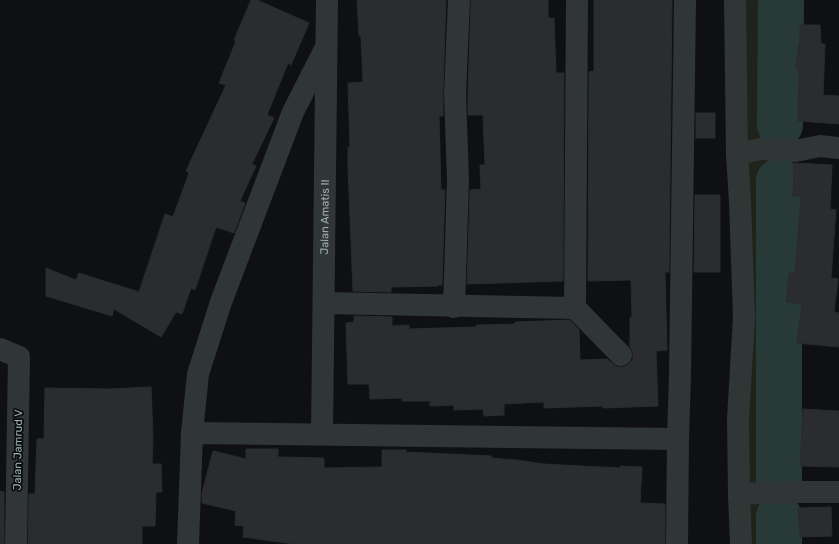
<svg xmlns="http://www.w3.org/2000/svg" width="839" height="544" font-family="Rubik,sans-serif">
<rect width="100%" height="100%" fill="#0f1011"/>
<polygon fill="#1f241b" points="735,0 781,0 779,544 741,544"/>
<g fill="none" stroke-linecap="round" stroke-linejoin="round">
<g stroke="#283a38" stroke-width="46">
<polyline points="780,125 781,0"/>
<polyline points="779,181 779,479"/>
<polyline points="779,544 779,517"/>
</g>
</g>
<g fill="#2a2c2e" stroke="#292b2d">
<polygon points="251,0 257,0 309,23 291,65 288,63 267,115 274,118 252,164 256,166 240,201 245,203 234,233 216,227 195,290 191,288 182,314 176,312 161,337 114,309 112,316 46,296 46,268 76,280 79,273 139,292 165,214 173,217 189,173 186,171 226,85 219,83 236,41 234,40"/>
<polygon points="357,0 446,0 443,93 443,116 439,116 441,190 445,190 442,285 438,285 438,286 391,287 391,292 353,291 348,168 348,147 350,147 348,83 363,82 361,36 359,36"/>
<polygon points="471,0 548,0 548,17 549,18 554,18 556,73 564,73 563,281 467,284 470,190 481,189 480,165 485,165 483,115 468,115 468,94"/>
<polygon points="594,0 672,0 669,272 665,272 667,350 656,351 658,406 603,408 603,406 544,408 544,402 504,404 504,415 484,416 483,409 454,410 454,405 430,406 430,401 402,401 402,398 370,399 369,384 348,384 346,323 354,322 354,316 392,317 392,326 409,325 409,329 476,327 476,325 515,324 515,322 570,320 579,330 580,360 607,359 617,367 624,367 629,364 633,359 633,352 630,347 630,317 632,317 631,280 588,281 589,72 594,71"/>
<polygon points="800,25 820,25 821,44 825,44 823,95 839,96 839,124 798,121 799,70 796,69 799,43 800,43"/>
<rect x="696" y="113" width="19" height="25"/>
<polygon points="794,163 832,165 830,209 836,210 831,278 838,279 834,312 839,313 839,347 797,343 802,304 786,302 789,273 795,274 801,196 793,196"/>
<polygon points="695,195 720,195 720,272 694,272"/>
<polygon points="151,387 153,437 152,464 161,464 162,492 156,492 155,526 142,526 142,544 28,544 29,494 35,494 37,439 44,439 45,388 108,389"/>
<polygon points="803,409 839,411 839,467 800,466"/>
<polygon points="246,449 278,449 278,457 324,458 324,468 382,467 382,450 406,450 406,452 491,456 491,458 517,460 543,464 620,468 620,466 642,467 640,503 665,504 665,544 294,544 243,537 244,526 235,525 236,511 202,503 202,493 213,451 246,459"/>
<polygon points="0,491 4,492 4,544 0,544"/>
<polygon points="831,507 832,536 800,537 798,508"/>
</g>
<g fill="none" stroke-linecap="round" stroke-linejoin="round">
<g stroke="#303536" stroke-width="22">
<polyline points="735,0 737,154 740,202 744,317 738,419 739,494 741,544"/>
<polyline points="737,154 761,149 795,151 820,146 839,148"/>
<polyline points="324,303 575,308 577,0"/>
<polyline points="454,307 458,180 455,94 459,0"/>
<polyline points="575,308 621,355"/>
<polyline points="0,349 19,357 16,544"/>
<polyline points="192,433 198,374 221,302 293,112 324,51"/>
<path id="s1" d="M322 434 327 0"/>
<polyline points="739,494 788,492 839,492"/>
<polyline points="188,544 192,433 678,439"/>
<polyline points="677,544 678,439 680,374 685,0"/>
</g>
</g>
<g text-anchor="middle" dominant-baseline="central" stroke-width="3.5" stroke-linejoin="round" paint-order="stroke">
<g font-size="11" fill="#9fb1b3" stroke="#0a0b0c">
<text stroke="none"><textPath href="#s1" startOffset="217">Jalan Amatis II</textPath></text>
<text transform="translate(18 450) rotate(-89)">Jalan Jamrud V</text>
</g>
</g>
</svg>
